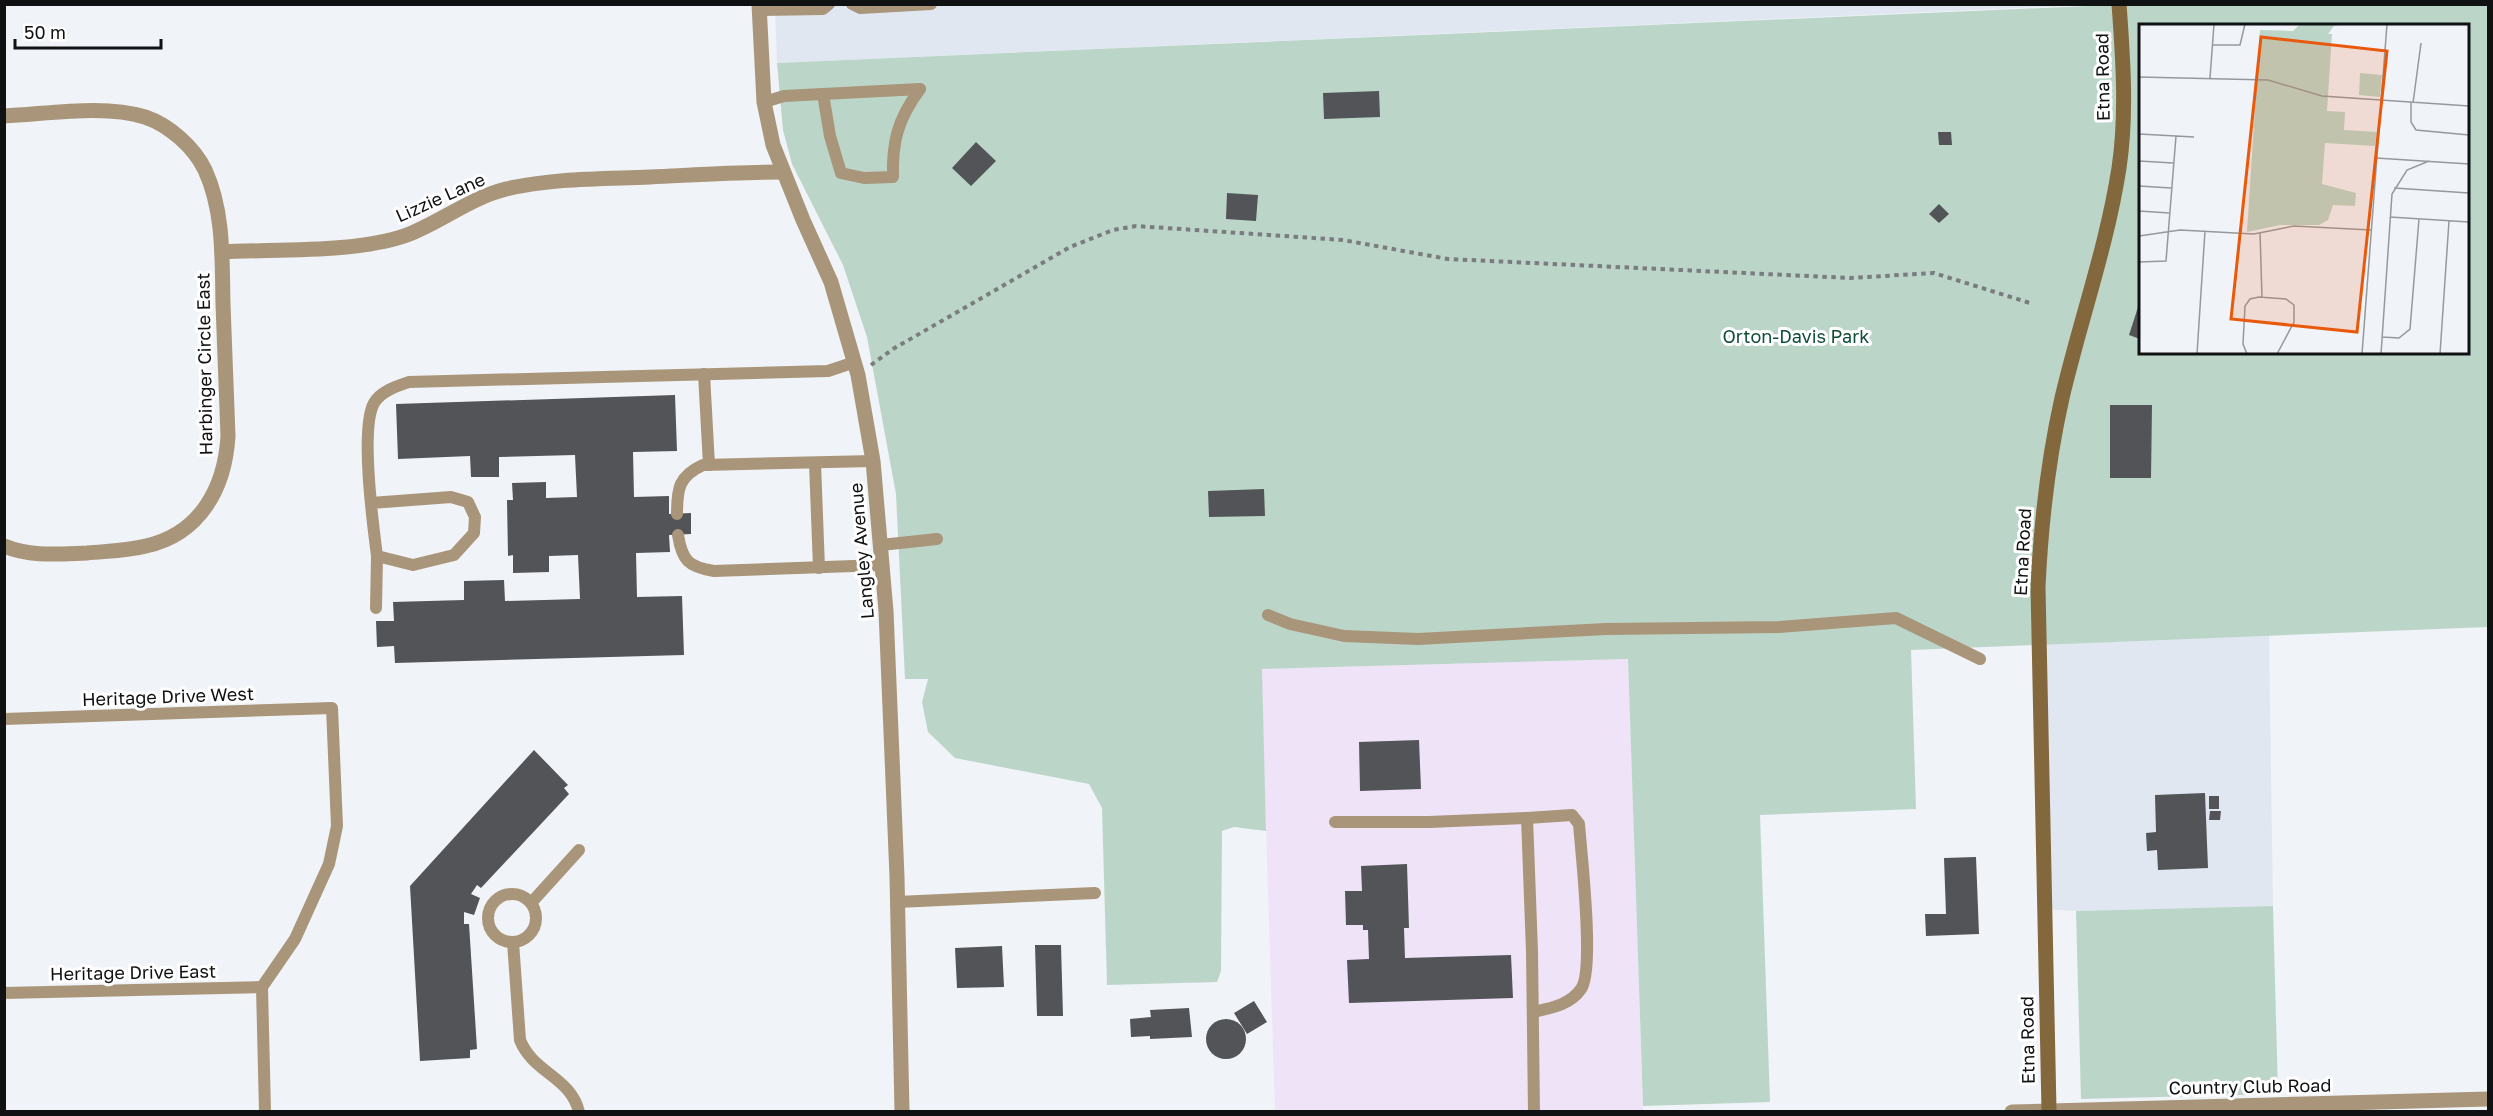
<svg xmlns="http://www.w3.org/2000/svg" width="2493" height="1116" font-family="'Golos Text',sans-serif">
<rect width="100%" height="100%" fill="#f0f3f7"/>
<g fill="#e0e7f1">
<polygon points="2109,4 777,63 775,5"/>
<polygon points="2269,635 2273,906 2076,911 2044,909 2037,644"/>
</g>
<polygon fill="#efe3f8" points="1628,659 1643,1111 1275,1111 1261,669"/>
<g fill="#bbd6c9" fill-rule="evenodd">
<path d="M2110 5H2488V627L1911 650 1916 809 1760 815 1770 1102 1643 1106 1628 659 1262 669 1266 831 1234 827 1222 831 1221 971 1217 982 1107 985 1102 808 1089 784 955 758 928 732 922 702 928 679H905L896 494 867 337 843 265 792 164 783 130 777 63ZM2140 26H2468V352H2140Z"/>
<polygon points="2273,906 2278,1094 2081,1099 2076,911"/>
</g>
<g fill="#525457">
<polygon points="1379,91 1380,117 1324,119 1323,93"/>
<polygon points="1938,132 1951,132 1952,145 1939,145"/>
<polygon points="976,142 996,161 971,186 952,168"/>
<polygon points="1227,193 1258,195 1256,221 1226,219"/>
<polygon points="1939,204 1949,214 1939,223 1929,214"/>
<polygon points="2140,301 2140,339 2129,335"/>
<polygon points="675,395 677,451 633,452 634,497 669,496 669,514 691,513 691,534 669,535 670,552 636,553 637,597 682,596 684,655 395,663 394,646 377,647 376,621 394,621 393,602 464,600 464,581 504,580 505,601 580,599 578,555 549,556 549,572 513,573 513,555 508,556 507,500 513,500 512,483 546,482 546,498 577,497 575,455 499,457 499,477 471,477 470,456 398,459 396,404"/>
<polygon points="2110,405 2152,405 2151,478 2110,478"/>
<polygon points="1264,489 1265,516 1209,517 1208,491"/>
<polygon points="1419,740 1421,789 1360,791 1359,742"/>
<polygon points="534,750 568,785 564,788 569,794 481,888 477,885 471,894 480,898 474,915 464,912 464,924 469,924 477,1049 470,1050 470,1058 420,1061 410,886"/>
<polygon points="2205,793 2208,868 2158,870 2157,850 2147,851 2146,833 2156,832 2155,795"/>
<rect x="2209" y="796" width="10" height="13"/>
<polygon points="2210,811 2221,811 2220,820 2209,820"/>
<polygon points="1976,857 1979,934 1926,936 1925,914 1946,914 1944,858"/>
<polygon points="1407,864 1409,928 1404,928 1405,958 1511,955 1513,998 1349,1003 1347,960 1369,959 1368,930 1363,930 1363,925 1346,925 1345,891 1362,891 1361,866"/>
<polygon points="1035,945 1061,945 1063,1016 1037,1016"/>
<polygon points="1002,946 1004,987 957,988 955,948"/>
<polygon points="1254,1001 1267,1022 1247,1034 1234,1013"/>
<polygon points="1189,1008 1192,1037 1150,1039 1150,1036 1131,1037 1130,1019 1151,1017 1150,1010"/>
<circle cx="1226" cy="1039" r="20"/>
</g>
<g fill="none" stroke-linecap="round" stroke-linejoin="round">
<polyline stroke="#7a7c7e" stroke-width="4" stroke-dasharray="4.5 4.5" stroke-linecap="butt" points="871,365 893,349 1070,247 1113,230 1136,226 1343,240 1448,259 1850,278 1934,273 2030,303"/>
<g stroke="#a99579" stroke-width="12">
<polyline points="852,4 860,8 931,4"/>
<polyline points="759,10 823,9 829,4"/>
<path d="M823 94 830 136 841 173 864 178 893 177C892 141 898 119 920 89"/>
<polyline points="764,102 784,96 920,89"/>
<polyline points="704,374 709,465"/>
<polyline points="815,463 819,568"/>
<path d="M371 503 451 497 468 502 475 517 474 533 454 555 413 565 377 556C373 525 360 428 374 403 381 391 397 386 409 382L828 371 855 362"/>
<path d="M677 514C677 488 679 476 703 465L873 461"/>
<path d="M678 535C682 560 688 567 714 571L882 565"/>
<polyline points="881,545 937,539"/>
<polyline points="376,608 377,556"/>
<polyline points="1268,615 1290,624 1344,636 1418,639 1606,629 1779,627 1896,618 1980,659"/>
<polyline points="4,719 332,708 337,826 329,864 295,939 262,987 265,1112"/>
<path d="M1527 818 1572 815 1579 824C1581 852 1595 970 1581 989 1570 1005 1551 1008 1533 1012"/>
<polyline points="1335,822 1429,822 1527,818 1532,951 1534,1112"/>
<circle cx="512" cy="918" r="24"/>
<polyline points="897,902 1095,893"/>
<polyline points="531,903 579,850"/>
<path d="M513 942 520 1040C533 1073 571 1077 579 1112"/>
<polyline points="4,993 262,987"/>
</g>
<g stroke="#a99579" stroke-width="15">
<polyline points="759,4 764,102 773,145 803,220 831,282 858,375 873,461 886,611 897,877 902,1112"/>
<path d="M4 116C48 114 104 104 145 117 169 125 194 147 205 170 224 211 222 260 223 304 225 348 226 392 228 436 225 488 200 534 146 546 127 551 107 551 87 553 58 554 31 557 4 546"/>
<path d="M222 252C276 249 357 253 407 235 441 222 470 198 506 189 553 178 602 179 650 177 694 175 738 172 782 172"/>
<polyline points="2012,1112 2488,1099"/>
</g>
<path stroke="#84683d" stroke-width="15" d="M2049 1110 2038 587C2041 523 2048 460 2062 398 2080 321 2107 246 2119 168 2127 115 2123 58 2119 4"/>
</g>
<g text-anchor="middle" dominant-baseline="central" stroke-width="6" stroke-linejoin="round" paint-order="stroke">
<g font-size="18" fill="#101112" stroke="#fff">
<text transform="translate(2102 77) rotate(-91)">Etna Road</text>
<text transform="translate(440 197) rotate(-24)">Lizzie Lane</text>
<text transform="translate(204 364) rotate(-91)">Harbinger Circle East</text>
<text transform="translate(861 551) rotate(-95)">Langley Avenue</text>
<text transform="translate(2022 552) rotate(-87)">Etna Road</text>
<text transform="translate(168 696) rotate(-2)">Heritage Drive West</text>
<text transform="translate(133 972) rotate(-1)">Heritage Drive East</text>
<text transform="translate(2027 1040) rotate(-91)">Etna Road</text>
<text transform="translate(2250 1086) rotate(-1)">Country Club Road</text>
</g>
<g font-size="18" fill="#104e38" stroke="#fff">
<text x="1796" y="336">Orton-Davis Park</text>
</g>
</g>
<g transform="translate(2139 24)">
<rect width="330" height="330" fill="#f0f3f7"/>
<path d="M161 0H206L195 2 189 10H193L188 87 206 88 205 106 238 108 236 122 186 119 183 160 217 169 216 182 194 181 189 196 180 201H141L108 208 121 6 154 7ZM221 49 243 51 241 73 220 71Z" fill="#bbd6c9"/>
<path fill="none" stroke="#96999b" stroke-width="1.5" d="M73 21H101L106 0M0 53 129 56 183 72 330 82M71 54 75 0M272 79V98L277 106 330 111M274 79 282 19M0 110 55 113M237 134 330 140M0 137 34 139M0 162 32 164M255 164 330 169M0 187 30 189M251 193 330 198M121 209 123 273M0 212 41 206 115 210 155 202 232 206M0 238 27 237 37 112M243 313 260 314 271 305 280 195M58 330 66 207M108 330 104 320 106 282 111 275 120 273 147 275 155 281V298L138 330M223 330 248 0M242 330 253 170 268 146 290 137M301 330 310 197"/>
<path fill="#e8590c" fill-opacity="0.15" stroke="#e8590c" stroke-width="3" d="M122 13 248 27 218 308 92 295Z"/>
<rect width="330" height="330" fill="none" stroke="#101112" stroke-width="3"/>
</g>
<rect width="2493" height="1116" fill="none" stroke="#101112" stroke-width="12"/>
<path d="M15 39v9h146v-9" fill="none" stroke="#101112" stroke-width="3"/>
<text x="24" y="39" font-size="18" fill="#101112" stroke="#ffffff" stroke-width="4.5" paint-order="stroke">50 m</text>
</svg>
